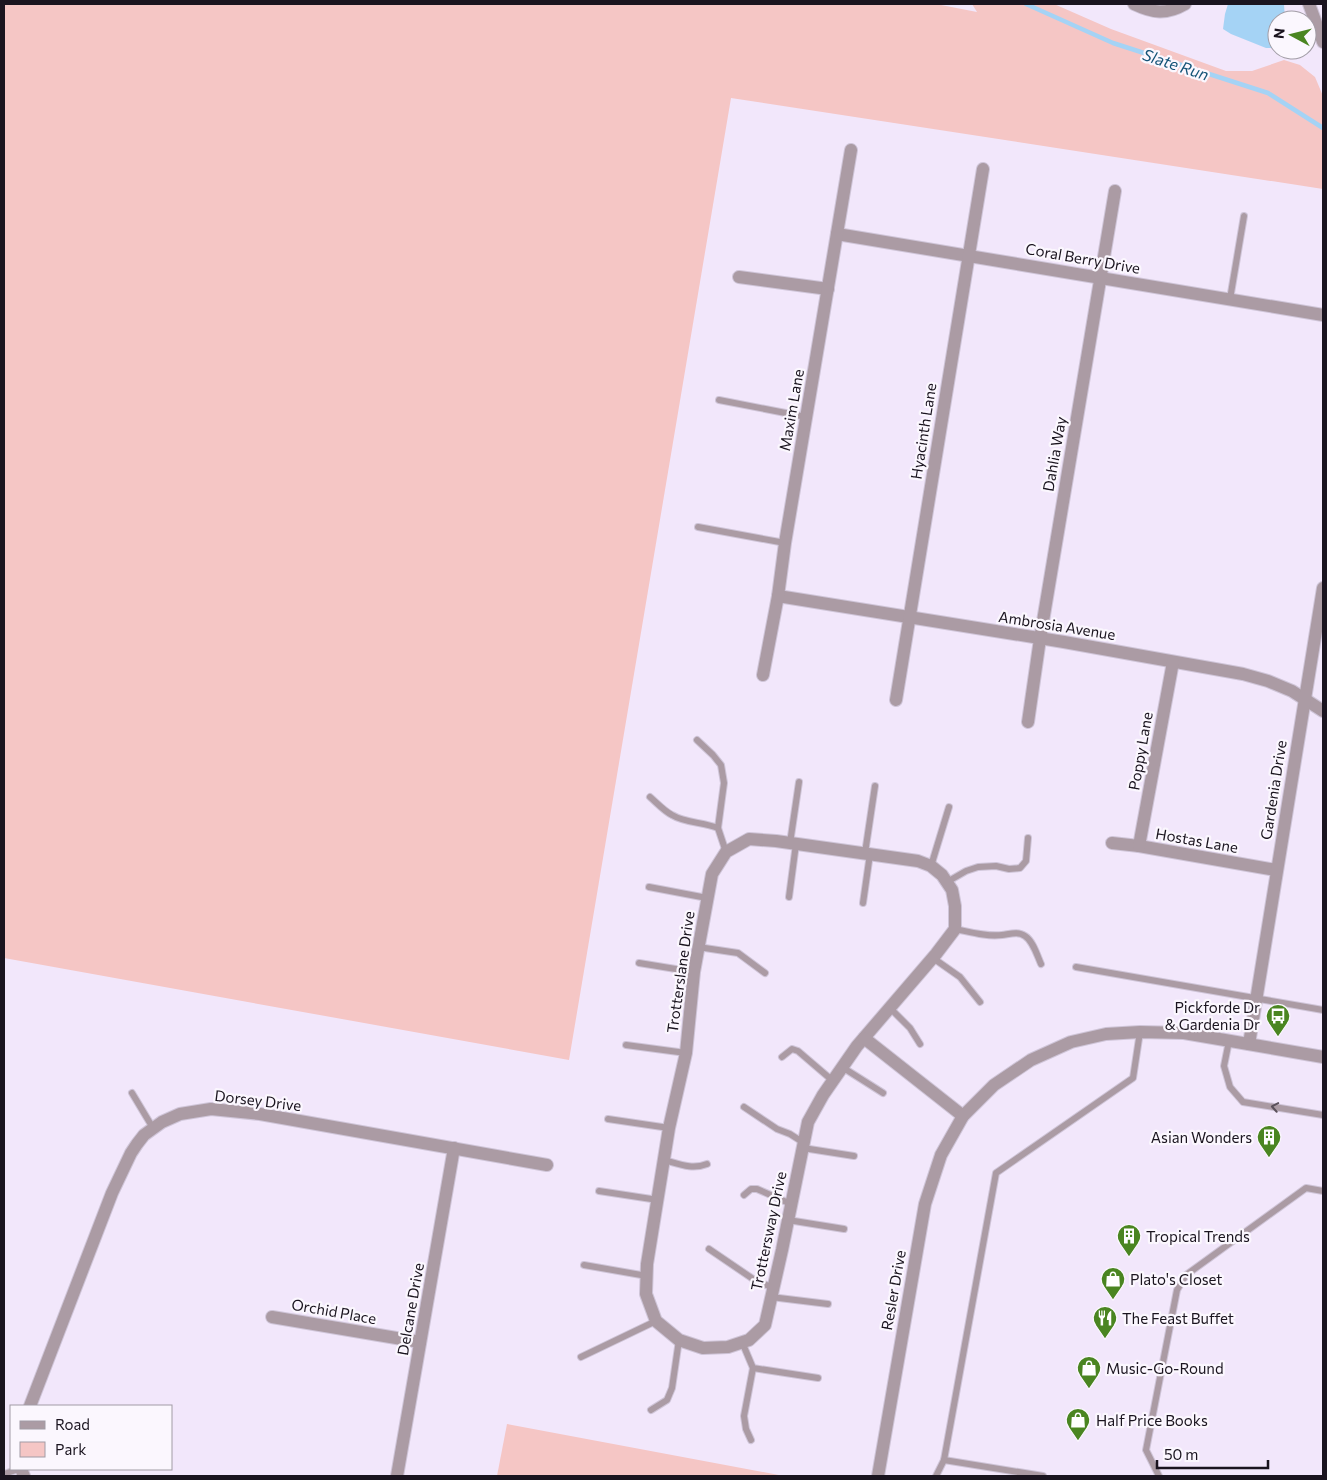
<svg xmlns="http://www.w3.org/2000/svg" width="1327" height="1480" font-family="Commissioner,sans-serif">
<rect width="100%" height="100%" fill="#f2e7fb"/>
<g fill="#f5c6c5">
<polygon points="4,4 936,4 977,12 972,4 1054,4 1111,29 1226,71 1252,71 1284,60 1300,65 1315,77 1323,96 1323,189 731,98 569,1060 4,958"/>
<polygon points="507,1424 784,1476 497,1476"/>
</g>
<polygon fill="#a5d3f5" points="1228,4 1284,4 1285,20 1277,20 1277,40 1271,48 1266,48 1231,34 1223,29 1225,14"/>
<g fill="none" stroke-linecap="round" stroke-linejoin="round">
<polyline stroke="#a5d3f5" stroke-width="4.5" points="1026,4 1113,43 1268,93 1323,128"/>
<g stroke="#cfc5d8" stroke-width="8">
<g id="service">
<polyline points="1230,299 1244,216"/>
<polyline points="719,400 806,417"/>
<polyline points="698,527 785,543"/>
<polyline points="697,740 713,755 721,765 724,783 718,828 726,852"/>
<path d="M650 797C657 803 664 811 672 815 685 823 703 822 718 828"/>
<polyline points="790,843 799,782"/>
<polyline points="865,853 875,786"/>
<polyline points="931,866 949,807"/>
<polyline points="947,882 966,871 978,867 996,866 1009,869 1020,868 1026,861 1028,838"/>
<polyline points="649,887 707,898"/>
<polyline points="789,897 796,844"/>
<polyline points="863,903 870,854"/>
<path d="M955 929C970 932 987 937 1002 935 1010 934 1018 931 1025 936 1033 941 1037 955 1041 964"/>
<polyline points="698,947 738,953 765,973"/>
<polyline points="933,958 960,977 980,1002"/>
<polyline points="639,963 694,972"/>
<polyline points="1076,967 1323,1010"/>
<polyline points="890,1008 910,1028 920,1044"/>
<polyline points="1229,1041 1224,1066 1230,1087 1243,1102 1323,1115"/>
<polyline points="626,1045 686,1053"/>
<polyline points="782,1057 792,1049 798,1051 833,1081"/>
<polyline points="842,1067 883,1093"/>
<polyline points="132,1093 153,1128"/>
<polyline points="744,1107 777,1129 790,1134 804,1143"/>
<polyline points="608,1119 669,1128"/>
<polyline points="803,1148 854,1156"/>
<path d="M664 1160C679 1164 692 1170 707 1164"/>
<polyline points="599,1191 658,1200"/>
<polyline points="744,1195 751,1189 757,1189 791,1204"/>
<polyline points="788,1220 844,1229"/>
<polyline points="709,1249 756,1281 774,1288"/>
<polyline points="584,1265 647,1276"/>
<polyline points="771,1297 828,1304"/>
<polyline points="742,1342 753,1368 818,1378"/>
<polyline points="581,1357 656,1321"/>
<polyline points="651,1410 667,1400 672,1388 679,1340"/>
<polyline points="751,1440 746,1429 744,1416 753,1368"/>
<polyline points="944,1460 1043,1476"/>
<polyline points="4,1474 19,1469"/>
<polyline points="936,1476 944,1460 996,1173 1133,1078 1140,1032"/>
<polyline points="1159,1476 1146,1450 1177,1290 1186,1275 1306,1188 1323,1191"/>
</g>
</g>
<g stroke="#cfc5d8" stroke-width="14">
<g id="minor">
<path d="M1134 4C1153 13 1166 15 1185 4"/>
<polyline points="1309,4 1323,42"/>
<polyline points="837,234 1323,315"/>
<polyline points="739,277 828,289"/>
<polyline points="778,596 1064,642 1243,674 1268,681 1292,691 1323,711"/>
<polyline points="763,675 778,596 785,543 851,150"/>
<polyline points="896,700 983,169"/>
<polyline points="1028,722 1040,639 1115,191"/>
<polygon points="749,839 776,841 918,861 931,866 942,875 952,890 955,906 955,929 936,954 857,1046 823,1095 808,1122 782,1250 765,1325 749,1340 728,1347 703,1348 679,1340 656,1321 646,1294 647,1264 669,1128 686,1053 694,972 712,874 726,852"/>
<polyline points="1112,843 1139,846 1276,870"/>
<polyline points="1139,846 1173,662"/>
<polyline points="864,1038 963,1116"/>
<polyline points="1249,1044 1323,588"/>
<polyline points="272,1317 420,1342"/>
<polyline points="30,1406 112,1193 131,1153 137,1144 144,1135 162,1122 180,1114 211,1109 260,1114 547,1165"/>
<polyline points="21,1469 24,1476"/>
<polyline points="397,1476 454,1148"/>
<polyline points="878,1476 925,1204 941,1155 963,1116 994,1085 1031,1060 1071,1042 1106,1034 1140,1032 1184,1033 1323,1057"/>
</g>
</g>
<use href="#service" stroke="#ab9ba4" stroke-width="6"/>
<use href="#minor" stroke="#ab9ba4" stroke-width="12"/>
</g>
<defs><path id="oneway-chevron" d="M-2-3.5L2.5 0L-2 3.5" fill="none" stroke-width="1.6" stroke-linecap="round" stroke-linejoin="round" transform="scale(1.25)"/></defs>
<use stroke="#5b515b" href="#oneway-chevron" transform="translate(1275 1107) rotate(-170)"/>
<defs>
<g id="bus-pin" transform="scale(1.25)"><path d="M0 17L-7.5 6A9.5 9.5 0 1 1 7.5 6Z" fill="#4a8521" stroke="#fbf7fe"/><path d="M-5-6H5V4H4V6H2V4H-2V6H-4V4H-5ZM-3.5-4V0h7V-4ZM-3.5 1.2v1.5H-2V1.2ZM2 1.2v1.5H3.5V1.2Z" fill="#fff"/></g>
<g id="building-pin" transform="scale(1.25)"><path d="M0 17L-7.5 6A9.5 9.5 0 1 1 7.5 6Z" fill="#4a8521" stroke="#fbf7fe"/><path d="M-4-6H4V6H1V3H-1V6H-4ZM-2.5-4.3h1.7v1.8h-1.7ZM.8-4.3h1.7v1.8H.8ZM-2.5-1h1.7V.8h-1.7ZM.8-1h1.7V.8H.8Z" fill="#fff"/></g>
<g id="shop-pin" transform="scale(1.25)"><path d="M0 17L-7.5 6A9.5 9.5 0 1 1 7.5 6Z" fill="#4a8521" stroke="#fbf7fe"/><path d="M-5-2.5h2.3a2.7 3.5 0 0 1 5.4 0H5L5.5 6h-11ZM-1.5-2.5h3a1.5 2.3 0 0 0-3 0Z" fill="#fff"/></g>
<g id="restaurant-pin" transform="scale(1.25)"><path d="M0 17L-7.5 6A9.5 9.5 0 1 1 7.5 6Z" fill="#4a8521" stroke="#fbf7fe"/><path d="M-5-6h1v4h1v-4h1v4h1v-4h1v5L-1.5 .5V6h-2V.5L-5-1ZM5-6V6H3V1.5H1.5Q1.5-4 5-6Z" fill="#fff"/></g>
</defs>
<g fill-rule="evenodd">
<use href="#bus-pin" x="1278" y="1016"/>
<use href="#building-pin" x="1269" y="1137"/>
<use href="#building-pin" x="1129" y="1236"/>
<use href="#shop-pin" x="1113" y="1279"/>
<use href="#restaurant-pin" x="1105" y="1318"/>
<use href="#shop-pin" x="1089" y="1368"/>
<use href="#shop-pin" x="1078" y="1420"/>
</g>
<g text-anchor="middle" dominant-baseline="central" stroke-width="4.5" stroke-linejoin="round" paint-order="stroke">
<g font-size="15" fill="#1a141f" stroke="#fbf7fe">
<text transform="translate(1083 258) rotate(10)">Coral Berry Drive</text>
<text transform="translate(791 410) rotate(-80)">Maxim Lane</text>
<text transform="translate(923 431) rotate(-81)">Hyacinth Lane</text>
<text transform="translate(1054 454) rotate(-80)">Dahlia Way</text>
<text transform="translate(1057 625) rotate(9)">Ambrosia Avenue</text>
<text transform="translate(1140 751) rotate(-80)">Poppy Lane</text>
<text transform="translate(1273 790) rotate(-81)">Gardenia Drive</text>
<text transform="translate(1197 840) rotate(10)">Hostas Lane</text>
<text transform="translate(680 972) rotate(-82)">Trotterslane Drive</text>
<text transform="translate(258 1100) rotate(7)">Dorsey Drive</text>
<text transform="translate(768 1231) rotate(-78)">Trottersway Drive</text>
<text transform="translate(893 1290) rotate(-80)">Resler Drive</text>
<text transform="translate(410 1309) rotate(-80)">Delcane Drive</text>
<text transform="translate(334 1311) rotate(10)">Orchid Place</text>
</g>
<g font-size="15" fill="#1a141f" stroke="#fbf7fe" text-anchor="start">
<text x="1260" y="1007" text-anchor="end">Pickforde Dr<tspan x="1260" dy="17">&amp; Gardenia Dr</tspan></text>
<text x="1252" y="1137" text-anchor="end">Asian Wonders</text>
<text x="1146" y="1236">Tropical Trends</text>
<text x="1130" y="1279">Plato's Closet</text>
<text x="1122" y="1318">The Feast Buffet</text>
<text x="1106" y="1368">Music-Go-Round</text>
<text x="1096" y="1420">Half Price Books</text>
</g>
<g font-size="16" font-style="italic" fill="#145377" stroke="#fbf7fe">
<text transform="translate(1176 64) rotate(18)">Slate Run</text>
</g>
</g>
<rect width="1327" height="1480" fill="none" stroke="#1a141f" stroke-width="10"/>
<rect x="10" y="1405" width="162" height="65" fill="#fbf7fe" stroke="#a19ca5"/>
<rect x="20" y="1421" width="25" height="8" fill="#ab9ba4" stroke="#a19ca5"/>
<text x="55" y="1430" font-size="15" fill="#1a141f">Road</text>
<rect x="20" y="1442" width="25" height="15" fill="#f5c6c5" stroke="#a19ca5"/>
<text x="55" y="1455" font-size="15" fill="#1a141f">Park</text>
<g transform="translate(1292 35) rotate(277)"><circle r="24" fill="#fbf7fe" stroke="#a19ca5"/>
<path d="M0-4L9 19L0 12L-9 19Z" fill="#4a8521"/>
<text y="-8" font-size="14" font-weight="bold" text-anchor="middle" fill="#1a141f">N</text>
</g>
<path d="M1157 1460v8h111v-8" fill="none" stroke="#1a141f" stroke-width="2.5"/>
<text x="1164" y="1460" font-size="15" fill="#1a141f" stroke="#fbf7fe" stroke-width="4" paint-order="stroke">50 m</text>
</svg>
